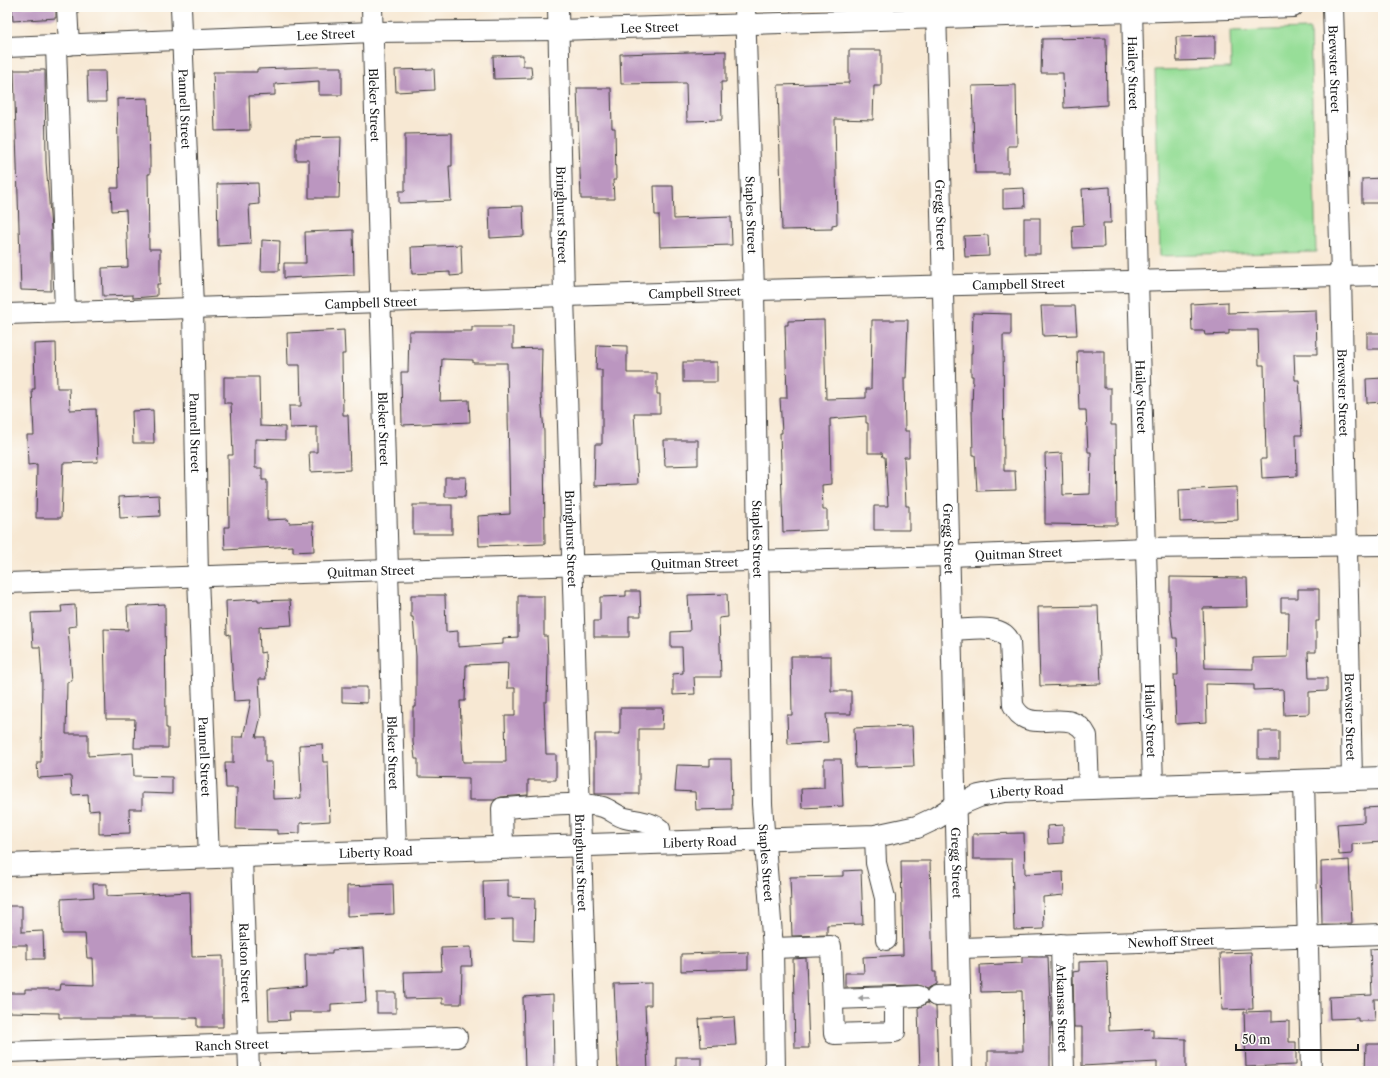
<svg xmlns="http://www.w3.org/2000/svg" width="1390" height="1078" font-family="'Libre Caslon Text',serif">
<rect width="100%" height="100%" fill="#fdfcf7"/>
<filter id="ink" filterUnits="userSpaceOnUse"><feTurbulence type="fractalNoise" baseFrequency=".025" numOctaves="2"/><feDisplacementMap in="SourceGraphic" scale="8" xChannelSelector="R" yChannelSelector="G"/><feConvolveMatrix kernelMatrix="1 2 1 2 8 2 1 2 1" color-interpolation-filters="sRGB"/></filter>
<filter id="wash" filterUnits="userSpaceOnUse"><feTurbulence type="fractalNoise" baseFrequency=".012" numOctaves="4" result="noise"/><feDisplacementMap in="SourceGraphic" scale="16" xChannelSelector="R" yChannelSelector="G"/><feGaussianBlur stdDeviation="0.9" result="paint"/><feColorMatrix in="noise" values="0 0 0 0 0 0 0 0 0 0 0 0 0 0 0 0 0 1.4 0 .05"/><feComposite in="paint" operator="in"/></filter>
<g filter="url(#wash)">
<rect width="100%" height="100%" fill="#f7e8d3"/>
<polygon fill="#97de98" stroke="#5a7d5a" points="1310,29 1316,252 1160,256 1155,70 1231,68 1230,31"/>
<g id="blocks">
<g fill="#bb96c0" fill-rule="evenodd">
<polygon points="12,7 56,7 56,18 13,21"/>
<polygon points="1215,36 1215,60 1177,61 1176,37"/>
<polygon points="1106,38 1107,105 1064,108 1063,73 1041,73 1042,39"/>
<polygon points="849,50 881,50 881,86 874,86 873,120 835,119 837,224 832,225 832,229 782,230 778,85 849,83"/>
<polygon points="726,51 726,82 721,82 722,120 687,121 686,83 621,84 620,54"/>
<polygon points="523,55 523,66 531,66 532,78 494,79 493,56"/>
<polygon points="316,67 342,67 342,95 319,95 319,81 275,84 275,95 249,96 250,130 215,131 213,72 257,72 257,69"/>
<polygon points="434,69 435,90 396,92 395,70"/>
<polygon points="14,70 45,70 46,162 51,229 51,291 21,290"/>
<polygon points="87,71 105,71 106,102 88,102"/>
<polygon points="1016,85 1017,146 1008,146 1008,173 975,173 972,86"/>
<polygon points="577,88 611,88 612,128 615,128 616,180 613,180 614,199 581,199"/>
<polygon points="148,98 150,159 150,174 148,174 149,249 160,249 160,284 157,284 157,296 133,298 133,295 103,296 102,268 128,267 126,210 112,211 111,188 119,188 117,99"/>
<polygon points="452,133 452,166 449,166 451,201 399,203 399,191 405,191 405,134"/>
<polygon points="341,137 339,198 309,198 309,160 296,160 296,138"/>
<polygon points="1383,178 1383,203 1362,203 1362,179"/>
<polygon points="258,183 259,204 249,205 251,244 218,246 217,184"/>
<polygon points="654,186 673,186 674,219 731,217 732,245 660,247 659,215 655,215"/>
<polygon points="1110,187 1111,223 1103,223 1104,247 1073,248 1072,226 1084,225 1082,189"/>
<polygon points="1024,188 1025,207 1003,208 1003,189"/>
<polygon points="523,206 524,236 490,238 489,207"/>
<rect x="1024" y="218" width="16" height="36"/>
<polygon points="353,230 354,275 284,278 284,263 306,263 305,232"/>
<polygon points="988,235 989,256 965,257 964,236"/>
<polygon points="262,240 280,241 279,271 261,271"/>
<polygon points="461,245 462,275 450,276 450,272 412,274 411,247"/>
<polygon points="1228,302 1228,313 1316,310 1317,354 1294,354 1295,380 1299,380 1302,435 1296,435 1297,476 1262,478 1261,459 1266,459 1264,365 1259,365 1258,330 1229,330 1229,334 1205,335 1204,331 1192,331 1191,304"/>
<polygon points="1041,306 1075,306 1077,335 1043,336"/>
<polygon points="973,313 1011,314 1011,335 1003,335 1004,471 1015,471 1016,490 977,491 975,455 973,455 972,409 973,376 971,376 971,353 972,353"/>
<polygon points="824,320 826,399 866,398 866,389 871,389 872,320 908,320 906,378 904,378 905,431 909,431 909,457 904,457 906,506 909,506 909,530 874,530 874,506 888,506 885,457 883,457 882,453 868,453 868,423 866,423 866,416 830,419 831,484 822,485 823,510 827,510 827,530 783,532 780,433 782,433 780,398 787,398 785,325 788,325 788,321"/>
<polygon points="472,327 513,327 513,349 542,348 541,396 544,432 545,544 479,546 478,516 510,514 507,363 473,363 473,360 442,359 440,401 469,400 470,422 402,425 401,372 408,372 409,331 472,331"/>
<polygon points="344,330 345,354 342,354 343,415 348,415 350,470 310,472 309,452 317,452 317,427 290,428 289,406 301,406 300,365 288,365 287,333"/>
<rect x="1367" y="333" width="16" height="16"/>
<polygon points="56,343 57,388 69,388 70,410 96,409 98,462 63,463 61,518 36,518 37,464 28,465 27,435 34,435 32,389 35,389 34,344"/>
<polygon points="597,345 627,346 627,373 657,373 657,394 660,394 660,413 634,413 638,484 594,486 595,444 602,444 602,370 596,370"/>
<polygon points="1077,351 1104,351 1104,388 1111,388 1111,425 1116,425 1117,525 1045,524 1045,497 1046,497 1045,454 1062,453 1063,495 1090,494 1091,452 1088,452 1086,410 1079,410"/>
<rect x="683" y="362" width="34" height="20"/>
<polygon points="224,377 259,377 260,426 285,427 285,440 255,439 255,468 262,468 262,480 267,480 267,520 288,519 289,523 313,522 314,551 293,552 293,546 225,550 224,527 229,527 228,455 233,455 231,403 224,403"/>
<polygon points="1383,378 1383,402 1367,403 1366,379"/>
<polygon points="153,410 154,443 133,443 132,411"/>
<polygon points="664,440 698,440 698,465 665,466"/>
<polygon points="445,477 466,477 465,497 445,497"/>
<polygon points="1237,487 1238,520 1180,522 1179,490"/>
<polygon points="159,495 160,516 120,518 119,497"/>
<rect x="413" y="505" width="39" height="29"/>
<polygon points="1170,577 1247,578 1248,607 1203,608 1205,668 1253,669 1253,658 1288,657 1289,612 1281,612 1281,598 1298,598 1298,589 1319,589 1319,621 1316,621 1316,652 1308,652 1309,678 1327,678 1327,691 1309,692 1309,714 1284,715 1283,689 1254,690 1254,685 1206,684 1207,722 1176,724 1174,675 1178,675 1177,638 1173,638 1170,609"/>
<polygon points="626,591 640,591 641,616 629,616 629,637 594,637 594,621 600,621 600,597 626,596"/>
<polygon points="727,594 728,617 719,618 721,677 694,677 695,694 673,695 673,674 683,673 682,647 671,647 671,632 690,631 688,595"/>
<path d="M411 595H445L446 632 458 631V647L503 644V638L518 637V596H544V636H547L548 658 547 702H544L546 754H556V780H528V795L501 797 494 800H469V778L418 777V759H415L413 742V707H416V656L413 617H411ZM508 663 507 688H515V716H505L506 762H463L460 701H465L466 665Z"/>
<polygon points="258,599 258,601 290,600 292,625 259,627 260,653 265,652 266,679 259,679 261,716 256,737 265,737 265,762 272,762 273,799 301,798 299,745 322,744 323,762 328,762 330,821 300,823 300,833 277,834 277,830 236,829 237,788 226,788 225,763 233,763 233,737 243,737 251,700 234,701 230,634 227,635 226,601"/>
<polygon points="165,604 166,728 168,728 168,748 134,748 135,719 106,719 104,629 128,630 127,606"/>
<polygon points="75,605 76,626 68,627 72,681 67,682 66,734 88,734 88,756 133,753 134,776 172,777 172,794 142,793 142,809 129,809 130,833 99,834 99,810 89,811 88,794 72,795 71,776 38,778 37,762 41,762 42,679 40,647 33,647 31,613 62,612 61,606"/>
<polygon points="1098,606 1101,684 1040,686 1038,607"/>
<polygon points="791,656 831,656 831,691 851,691 851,714 826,714 828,742 788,744 787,715 792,715"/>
<polygon points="342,687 367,687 367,703 342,702"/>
<polygon points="620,708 663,708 662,729 639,729 639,794 595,794 595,734 620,734"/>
<polygon points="912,726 914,766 855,768 854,728"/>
<rect x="1258" y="731" width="21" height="28"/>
<polygon points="710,759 731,759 732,809 696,810 695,792 675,791 677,765 710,766"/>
<polygon points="824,759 841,759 843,806 802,808 801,789 824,788"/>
<polygon points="1383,807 1383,842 1352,844 1352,854 1339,855 1337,824 1364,822 1364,808"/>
<polygon points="1063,825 1063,843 1048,844 1047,826"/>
<polygon points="1024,833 1025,874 1063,872 1064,895 1043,897 1044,929 1014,930 1012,859 973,859 973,834"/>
<polygon points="1349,860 1352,923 1322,924 1321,862"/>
<polygon points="901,861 930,861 933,972 936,972 936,984 927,989 918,985 845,987 845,973 864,973 863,957 903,955"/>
<polygon points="861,870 863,924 827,925 827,935 792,936 790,877 843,876 843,871"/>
<polygon points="508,880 508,897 535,898 534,941 513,940 513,919 484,920 483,881"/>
<polygon points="93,884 107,884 107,896 190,892 192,957 223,956 223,1027 197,1027 197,1018 59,1018 59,1013 7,1012 7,993 25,993 25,990 59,990 60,984 94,985 93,958 87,958 85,934 62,934 61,899 94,897"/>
<polygon points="393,884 394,914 347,916 347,886"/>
<polygon points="7,906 22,906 22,932 43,931 44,959 27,959 27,945 7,945"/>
<polygon points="471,947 472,966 462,966 461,1004 442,1004 442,998 405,999 404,972 442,971 441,948"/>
<polygon points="363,948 366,1002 331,1004 331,1012 289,1012 290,1020 269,1021 268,989 306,986 305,954 332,954 332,950"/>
<polygon points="1383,948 1383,999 1374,999 1375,1021 1358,1021 1358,1018 1330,1019 1329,997 1372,995 1370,949"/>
<polygon points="748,952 748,969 681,971 681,954"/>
<polygon points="1251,952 1253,1009 1222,1010 1220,953"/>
<polygon points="1022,957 1048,957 1051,1028 1050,1028 1050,1071 988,1071 988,1051 1023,1051 1022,991 981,992 980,965 1022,963"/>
<polygon points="806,958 809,1048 795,1048 793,959"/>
<polygon points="1107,961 1109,1031 1153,1029 1153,1038 1186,1039 1186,1071 1157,1071 1157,1062 1082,1066 1082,1027 1074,1027 1073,972 1079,971 1079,962"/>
<polygon points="651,983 651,1005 645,1005 648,1071 618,1071 614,984"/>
<rect x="377" y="993" width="19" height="20"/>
<polygon points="553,995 554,1071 525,1071 523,997"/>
<polygon points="927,1003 936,1007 938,1071 920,1071 918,1008"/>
<polygon points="1272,1011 1272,1022 1289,1021 1289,1042 1296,1042 1296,1065 1246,1067 1244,1012"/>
<polygon points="734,1017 736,1045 701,1047 699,1019"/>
<polygon points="1366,1044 1383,1044 1383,1071 1365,1071"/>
<rect x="676" y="1057" width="25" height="14"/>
</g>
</g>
</g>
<g filter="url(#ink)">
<use href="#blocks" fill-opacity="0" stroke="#3d3b37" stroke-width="1"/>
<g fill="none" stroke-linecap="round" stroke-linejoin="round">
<g stroke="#3d3b37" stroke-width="22">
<g id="minor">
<polyline points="67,7 69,45"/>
<path id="s1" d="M181 7 193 307 198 577 209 858"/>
<path id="s2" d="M372 7 396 851"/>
<path id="s3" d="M558 7 564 296 588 1071"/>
<path id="s4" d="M745 7 754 290 762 804 773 948 775 1071"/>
<path id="s5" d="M936 7 962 1071"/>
<path id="s6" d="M1132 7 1138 280 1153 786"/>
<path id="s7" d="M1333 7 1341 276 1352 779"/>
<polyline points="56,46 65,312"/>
<path id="s8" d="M7 47 373 32 559 30 1293 7"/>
<path id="s9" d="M7 314 754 290 1383 275"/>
<path id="s10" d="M7 583 389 570 951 556 1146 548 1383 545"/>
<path d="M952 630C969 630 1002 622 1010 642L1013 705C1029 740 1071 702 1087 736L1089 788"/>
<polyline points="1304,780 1311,1071"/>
<polyline points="875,836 876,863 885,898 886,940"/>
<path d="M503 848 502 808C528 807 580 800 603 807 611 810 617 816 625 818 637 821 650 821 660 829L661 843"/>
<path id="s11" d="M242 856 249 1071"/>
<path id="s12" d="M1061 944 1064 1071"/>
<polyline points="773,948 831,946 834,1034 895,1032 895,997 918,996"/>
<path id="s13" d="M960 948 1383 934"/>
<polyline points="936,996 960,995"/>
<polyline points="833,999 895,997"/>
<path id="s14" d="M7 1052 457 1037"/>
</g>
</g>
<g stroke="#3d3b37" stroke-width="24">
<g id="major">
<path id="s15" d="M7 865 242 856 875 836 917 827 936 818 955 806 979 796 1004 791 1383 778"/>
</g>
</g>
<use href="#minor" stroke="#fff" stroke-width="20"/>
<use href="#major" stroke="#fff" stroke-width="22"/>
</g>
<defs><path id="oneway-solid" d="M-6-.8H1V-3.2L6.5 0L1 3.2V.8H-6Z"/></defs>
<use fill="#999" href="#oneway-solid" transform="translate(864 998) rotate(179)"/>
</g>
<g text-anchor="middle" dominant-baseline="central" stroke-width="4" stroke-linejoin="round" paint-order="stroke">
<g font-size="12" fill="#1c1c1c" stroke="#fdfcf7">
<text stroke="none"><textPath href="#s8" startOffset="643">Lee Street</textPath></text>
<text stroke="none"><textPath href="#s8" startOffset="319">Lee Street</textPath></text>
<text stroke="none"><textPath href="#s7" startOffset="62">Brewster Street</textPath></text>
<text stroke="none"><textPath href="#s6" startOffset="66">Hailey Street</textPath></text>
<text stroke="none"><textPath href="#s2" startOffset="98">Bleker Street</textPath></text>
<text stroke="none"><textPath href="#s1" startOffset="102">Pannell Street</textPath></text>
<text stroke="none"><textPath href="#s3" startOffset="208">Bringhurst Street</textPath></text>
<text stroke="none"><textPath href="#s4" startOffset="208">Staples Street</textPath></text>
<text stroke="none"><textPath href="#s5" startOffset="208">Gregg Street</textPath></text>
<text stroke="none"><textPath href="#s9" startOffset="1012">Campbell Street</textPath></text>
<text stroke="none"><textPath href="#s9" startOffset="688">Campbell Street</textPath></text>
<text stroke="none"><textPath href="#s9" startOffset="364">Campbell Street</textPath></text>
<text stroke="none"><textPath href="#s7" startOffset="386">Brewster Street</textPath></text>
<text stroke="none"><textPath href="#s6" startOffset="390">Hailey Street</textPath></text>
<text stroke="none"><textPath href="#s2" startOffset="422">Bleker Street</textPath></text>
<text stroke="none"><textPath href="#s1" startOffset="426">Pannell Street</textPath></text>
<text stroke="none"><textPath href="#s3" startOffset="532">Bringhurst Street</textPath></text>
<text stroke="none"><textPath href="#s4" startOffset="532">Staples Street</textPath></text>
<text stroke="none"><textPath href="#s5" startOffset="532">Gregg Street</textPath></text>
<text stroke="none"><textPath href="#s10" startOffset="1012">Quitman Street</textPath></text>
<text stroke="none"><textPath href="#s10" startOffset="688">Quitman Street</textPath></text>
<text stroke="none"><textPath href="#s10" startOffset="364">Quitman Street</textPath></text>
<text stroke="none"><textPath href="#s7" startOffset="710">Brewster Street</textPath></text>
<text stroke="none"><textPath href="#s6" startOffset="714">Hailey Street</textPath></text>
<text stroke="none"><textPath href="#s2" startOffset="746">Bleker Street</textPath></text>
<text stroke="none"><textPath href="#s1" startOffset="750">Pannell Street</textPath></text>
<text stroke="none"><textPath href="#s15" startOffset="1029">Liberty Road</textPath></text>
<text stroke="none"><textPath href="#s15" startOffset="693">Liberty Road</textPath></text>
<text stroke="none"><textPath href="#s15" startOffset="369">Liberty Road</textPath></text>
<text stroke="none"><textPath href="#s3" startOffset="856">Bringhurst Street</textPath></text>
<text stroke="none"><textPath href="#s4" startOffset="856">Staples Street</textPath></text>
<text stroke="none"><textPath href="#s5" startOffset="856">Gregg Street</textPath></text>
<text stroke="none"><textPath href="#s13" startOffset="211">Newhoff Street</textPath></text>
<text stroke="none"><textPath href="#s11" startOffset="107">Ralston Street</textPath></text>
<text stroke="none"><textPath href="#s12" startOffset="64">Arkansas Street</textPath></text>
<text stroke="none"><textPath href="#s14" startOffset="225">Ranch Street</textPath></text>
</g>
</g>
<rect width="1390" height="1078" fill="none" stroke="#fdfcf7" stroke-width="24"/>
<path d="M1236 1044v6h122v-6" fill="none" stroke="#1c1c1c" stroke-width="2"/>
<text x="1242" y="1044" font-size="12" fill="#1c1c1c" stroke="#fdfcf7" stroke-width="3" paint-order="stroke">50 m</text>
</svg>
